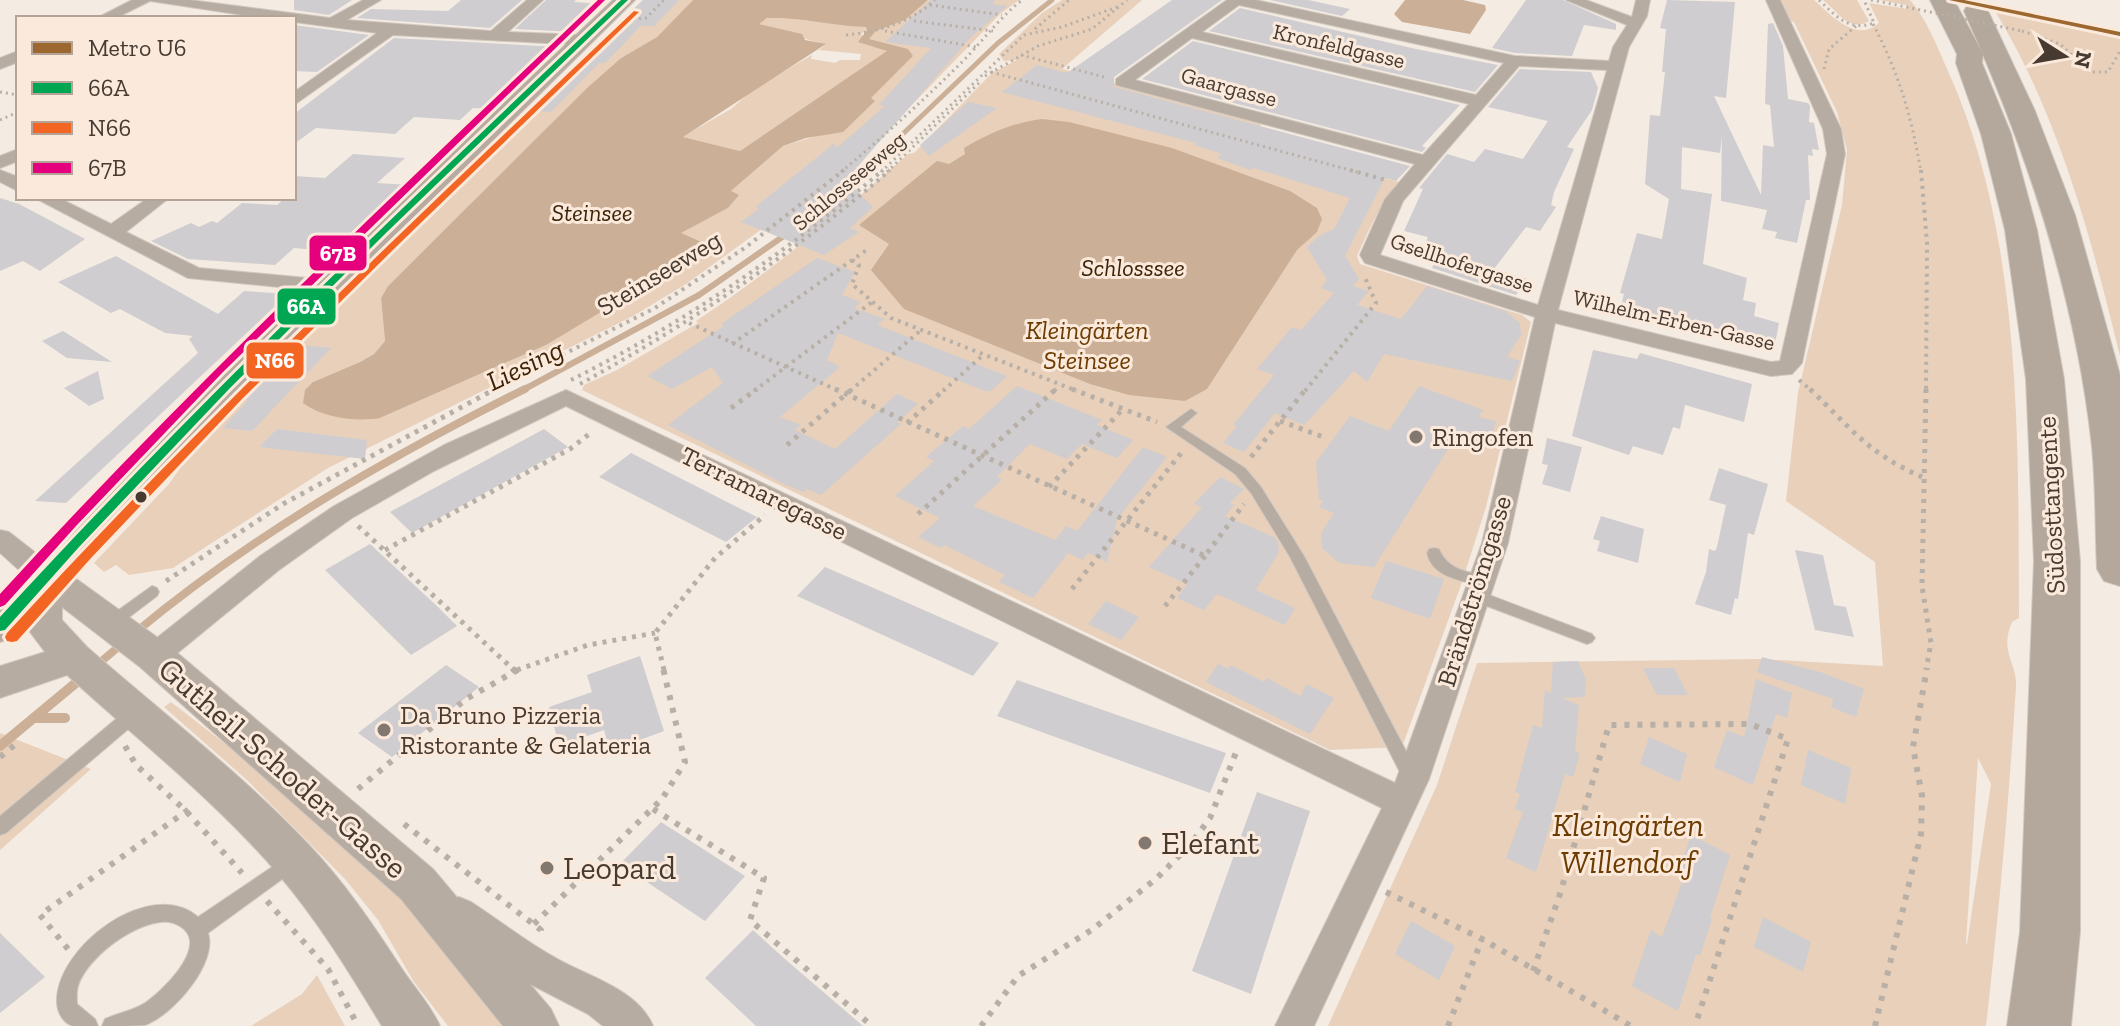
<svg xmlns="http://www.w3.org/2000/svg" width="2120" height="1026" font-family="'Zilla Slab',serif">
<rect width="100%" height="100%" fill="#f4ebe2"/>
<polygon fill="#f8e4d3" points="1943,0 1975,0 2120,29 2120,36"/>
<g fill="#e8d0bb" fill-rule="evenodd">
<polygon points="643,0 693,0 657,37 621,58 588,87 388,286 381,299 385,341 374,354 360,362 313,382 380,418 546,345 678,259 680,233 728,208 738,195 730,192 783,146 823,134 870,98 913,56 868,39 876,31 905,20 928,0 1019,0 1000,14 870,148 842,171 686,284 633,316 328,468 173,568 129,575 116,565 104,572 94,563 169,484 198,443"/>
<path d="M1062 0H1142L1062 69 1264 122 1245 140 1399 182C1380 205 1369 229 1357 256L1360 264 1522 315 1531 322 1486 507 1461 585 1402 747 1330 750 582 390 584 385 617 370 698 323 696 321C772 271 840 214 908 154L914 153 992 73 1017 60 1004 61 999 54 1042 13Z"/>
<path d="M1778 0H1814C1830 14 1856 44 1879 23L1869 3 1908 9 1906 5 1880 0H1910C1927 20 1937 46 1947 69 2023 235 2018 439 2019 618L2012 622C1999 652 2017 662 2016 686 2009 800 1999 913 1986 1026H1328L1437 785 1477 663 1759 659 1883 666 1875 562 1786 501 1798 393 1842 205 1847 150 1837 112 1794 22 1789 20ZM1978 758 1991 784 1967 944 1966 943Z"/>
<path d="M1823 0H1857L1869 21C1848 33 1838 11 1823 0Z"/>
<path d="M1995 11 2120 36V356C2091 237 2059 116 1995 11Z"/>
<path d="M767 18C800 17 832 26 864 27L867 30 861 34 875 46 888 51 740 151 682 137 731 109 754 89 812 55 811 59 835 63 840 60H860L861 54 819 50 825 45 758 24Z"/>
<polygon points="171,702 269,778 377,873 513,1026 448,1026 414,982 378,920 345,879 248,781 164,707"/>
<polygon points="0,733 91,769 0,850"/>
<polygon points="317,975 345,1026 251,1026 302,994"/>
</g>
<g fill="#cbb097" fill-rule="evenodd">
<path d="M693 0H928L905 20 876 31 869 39 908 49 913 56 871 98 875 101 843 132 806 138 783 146 731 191 739 195 728 208 681 233 704 243 679 259 684 262 546 345 380 418C355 422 324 418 303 403L305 390 313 382 360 362 374 354 385 341 381 298 388 286 588 87 621 58 657 37ZM767 18C800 17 832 26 865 27L867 30 858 42 887 51 740 151 683 137 826 44 805 40 802 34 759 24Z"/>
<polygon points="1405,0 1463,0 1485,5 1486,10 1470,34 1402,22 1394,14"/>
<path d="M1042 119 1069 122 1172 148 1290 191 1317 208 1322 219 1317 232 1297 250 1207 389 1185 401 1129 395 1090 384 904 309 871 270 889 244 859 225 937 161 949 164 965 154 964 148C990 133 1012 123 1042 119Z"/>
</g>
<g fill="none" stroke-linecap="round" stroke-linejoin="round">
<polyline stroke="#cbb097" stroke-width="5" points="863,172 998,43 1052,0"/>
<g stroke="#cbb097" stroke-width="6">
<polyline points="843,190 865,170"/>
<polyline points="521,391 699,295 788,233"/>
</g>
<g stroke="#cbb097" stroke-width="8">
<path d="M136 632C255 533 387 458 525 389"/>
<polyline points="97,665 123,643"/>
</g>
<g stroke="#cbb097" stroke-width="10">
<polyline points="34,718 65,718"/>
<polyline points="0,746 83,677"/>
</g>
</g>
<g fill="#cfcdcf">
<polygon points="294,0 352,0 329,15 294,10"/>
<polygon points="461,0 522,0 490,28 357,18 371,9 448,11"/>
<polygon points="546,0 576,0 574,2 604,4 575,32 515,29"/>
<polygon points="643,0 679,0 654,26 640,26 621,47 605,63 599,63 551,112 527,111"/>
<polygon points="931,0 996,0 992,4 1007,6 971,37 846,180 873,207 850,228 859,232 824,255 741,222 760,208 755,207 836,142 834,147 839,146 885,106 879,105 931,48 885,42"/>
<polygon points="1172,0 1222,0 1114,77 1114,87 1410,166 1396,181 1385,178 1345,256 1359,279 1353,286 1369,291 1357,305 1401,319 1427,286 1505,311 1520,323 1521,335 1507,357 1520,361 1512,381 1384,354 1367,382 1354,371 1304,425 1275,413 1244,452 1223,443 1237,426 1233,425 1274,375 1257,369 1292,327 1301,330 1334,293 1321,288 1327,280 1307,247 1319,236 1334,229 1350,198 1254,168 1250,170 1217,158 1222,154 1194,145 1196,143 1002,92 1037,65 1067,73"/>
<polygon points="1270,0 1308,0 1350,9 1342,16"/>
<polygon points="1526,0 1563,0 1616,24 1616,30 1584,25 1572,56 1515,53 1492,48"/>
<polygon points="1667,0 1735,2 1726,98 1714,96 1761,195 1763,145 1774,147 1770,105 1765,104 1768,24 1773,23 1783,46 1788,99 1808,103 1810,106 1809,122 1814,123 1819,150 1812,149 1813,156 1808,155 1810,200 1806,200 1797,243 1775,238 1777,232 1762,229 1767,210 1721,201 1722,136 1720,153 1682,147 1681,189 1712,194 1703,264 1747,278 1743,300 1756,303 1754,316 1779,323 1774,349 1640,313 1642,307 1622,302 1624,294 1620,293 1637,233 1662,239 1669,199 1645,184 1650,115 1660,116 1665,72 1662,72 1666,29 1660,28"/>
<polygon points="1240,8 1416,49 1498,65 1475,92 1209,31"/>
<polygon points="294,25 369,35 317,72 294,71"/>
<polygon points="394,38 559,47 493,109 473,108 460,120 414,117 395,134 316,128 294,144 294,114"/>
<polygon points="1193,41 1460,105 1422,146 1426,148 1422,152 1142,79"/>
<polygon points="1520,69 1591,72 1598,88 1592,110 1567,147 1574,149 1554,192 1551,205 1556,207 1540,231 1526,227 1494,269 1527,279 1516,295 1432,268 1441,250 1424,246 1428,237 1404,231 1423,189 1419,188 1447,154 1474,162 1485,149 1523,159 1548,121 1488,107"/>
<polygon points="968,102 997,108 929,156 920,145"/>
<polygon points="353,154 405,158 377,183 410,185 337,252 294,248 275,265 188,259 151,241 191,223 199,227 212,221 217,223 242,203 277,205 285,198 294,198 294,176 325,178"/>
<polygon points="0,198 19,204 85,239 40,271 23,261 0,271"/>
<polygon points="116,256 218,314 244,291 288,294 66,503 35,501 198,353 189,339 193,336 165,333 120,309 111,313 58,282"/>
<polygon points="817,258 855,272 842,295 861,302 854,308 885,319 877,325 1007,376 991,391 985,391 838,333 827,360 840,367 780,417 801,425 795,430 835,449 897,394 918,404 897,422 901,424 821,495 807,489 803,492 784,484 668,425 723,383 712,367 672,389 647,376 724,326 721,324"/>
<polygon points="63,331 112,362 67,358 42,341"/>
<polygon points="299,345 331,348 252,431 223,428 248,400 245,400"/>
<polygon points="1593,350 1637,359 1640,353 1752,384 1744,422 1685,405 1680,429 1673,427 1663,455 1633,446 1629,455 1572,436"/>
<polygon points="98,371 104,399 89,406 64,388"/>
<polygon points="1017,386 1102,420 1097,425 1133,440 1117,458 1082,444 1067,459 1030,444 997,477 1002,480 973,506 1055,540 1066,526 1077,531 1143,447 1167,457 1117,519 1107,562 1088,553 1083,560 1068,553 1033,598 999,582 1005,575 944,545 940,548 918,537 940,518 895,496 934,461 926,457 963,426 969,429"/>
<polygon points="1419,386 1483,410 1478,417 1496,421 1491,441 1470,436 1462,447 1452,443 1374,567 1339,563 1322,548 1321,533 1334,513 1319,507 1323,501 1319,499 1316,462 1350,416 1389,431"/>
<polygon points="277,429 367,440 365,459 259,447"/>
<polygon points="544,429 568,447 412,533 390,512"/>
<polygon points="1547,438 1582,447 1570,492 1542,484 1548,465 1542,464"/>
<polygon points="631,453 729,503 757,517 726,542 599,477"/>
<polygon points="1719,468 1768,484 1754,535 1748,533 1738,599 1735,598 1731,615 1695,604 1706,572 1709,549 1715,551 1717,547 1726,505 1709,500"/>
<polygon points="1220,477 1244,489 1230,503 1234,505 1225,516 1274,537 1278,543 1279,552 1256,590 1295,608 1285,625 1217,594 1204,610 1177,598 1187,584 1149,567 1202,507 1194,504"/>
<polygon points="1601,516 1644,529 1638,563 1597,551 1600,541 1593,539"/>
<polygon points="370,544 439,608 457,626 411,655 325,570"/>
<polygon points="1795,550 1823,555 1834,605 1846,607 1854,637 1815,630"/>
<polygon points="1386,561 1444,579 1430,619 1371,598"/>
<polygon points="825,567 869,586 999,643 973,676 797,596"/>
<polygon points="1106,601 1139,617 1121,640 1088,624"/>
<polygon points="640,656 664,731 610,751 604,730 559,746 549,707 592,692 587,675"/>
<polygon points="1762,657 1820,672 1864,689 1856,717 1831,707 1833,699 1757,672"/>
<polygon points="1578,661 1586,680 1585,697 1562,698 1579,705 1575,751 1580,753 1573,777 1565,774 1536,872 1506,858 1523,812 1515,809 1520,794 1515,792 1533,725 1542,728 1545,690 1551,693 1553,662"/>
<polygon points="1218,664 1228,669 1231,665 1264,682 1267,678 1300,696 1307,684 1334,698 1310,734 1206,682"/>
<polygon points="446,665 479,687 392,757 358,733"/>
<polygon points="1643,668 1674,668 1688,695 1657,695"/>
<polygon points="1756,679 1792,693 1787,718 1776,714 1753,785 1714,767 1727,730 1744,737"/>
<polygon points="1017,680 1226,753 1210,793 997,716"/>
<polygon points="1649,737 1687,754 1680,782 1640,764"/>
<polygon points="1808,750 1851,768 1845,804 1801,785"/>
<polygon points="1257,792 1310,811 1251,994 1192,971"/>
<polygon points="661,822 745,876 705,921 620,864"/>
<polygon points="1691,835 1730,855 1710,918 1712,919 1700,956 1696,954 1678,1011 1632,986 1651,930 1662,937 1686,871 1680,868"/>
<polygon points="1763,917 1811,942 1803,972 1754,947"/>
<polygon points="1411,921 1455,946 1439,980 1395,954"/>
<polygon points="753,930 786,960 863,1026 756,1026 705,978"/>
<polygon points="0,933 45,977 0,1013"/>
</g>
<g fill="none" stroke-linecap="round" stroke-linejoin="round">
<g stroke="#d0c8c0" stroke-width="2">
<g id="service">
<polygon points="1191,409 1197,413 1181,427 1245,468 1261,487 1304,556 1417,772 1420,777 1417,782 1411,784 1405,782 1290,557 1251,493 1235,474 1166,427"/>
<path d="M1434 548 1439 549C1448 570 1466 571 1486 577L1488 581 1486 585 1481 586C1460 580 1432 577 1427 553L1429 549Z"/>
<polygon points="152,586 157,588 159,592 157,596 116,627 106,627 103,623 106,619"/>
<polygon points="1476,590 1592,634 1595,638 1592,642 1587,644 1471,600 1468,596 1471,592"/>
<polygon points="134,707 140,709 142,714 140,719 6,833 0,835 0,816 128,709"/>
<path d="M290 855 296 857 299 863 296 869 208 933C218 963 173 1015 145 1025 133 1026 115 1026 102 1026L105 1019C118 1013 132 1011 145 1003 161 992 205 951 185 930 181 926 175 923 169 922 138 919 87 957 78 986 76 992 77 998 77 1004L95 1019 98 1026C91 1026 80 1026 73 1026 63 1023 57 1012 57 1002 56 947 150 876 198 917Z"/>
</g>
</g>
<g stroke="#d0c8c0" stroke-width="2">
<g id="minor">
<polygon points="132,0 190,0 330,18 363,0 381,0 347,20 491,31 527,0 543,0 508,32 583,35 591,40 583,45 393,35 294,105 294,92 377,33 294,22 294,18 263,18 150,1 116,18 97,18"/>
<path d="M1227 0H1256L1515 56 1609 61 1613 47 1627 25 1566 0H1586L1632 17 1636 0H1650L1647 16 1629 47 1558 310 1771 362 1780 361 1827 154 1823 129 1766 0H1780L1841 129 1845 154 1802 363 1792 374 1771 376 1555 323 1508 543 1429 779 1314 1026H1275L1382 808 566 406 434 471 352 518 279 570 164 664 154 667 144 664 139 656 144 648 260 556 334 506 444 445 566 390 1395 783 1482 543 1535 317 1365 263 1360 255 1385 199 1415 164 1116 85V79ZM1239 5 1504 63 1476 95 1202 32ZM1192 38 1469 104 1423 155 1135 80ZM1519 66 1607 70 1538 305 1380 255 1403 201Z"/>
<polygon points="18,51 18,62 0,69 0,58"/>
<polygon points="18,149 18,161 0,168 0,156"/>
<polygon points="0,170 18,177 18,191 0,182"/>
<polygon points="35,198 59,198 111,224 148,198 169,198 126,232 199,268 328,280 338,286 328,292 188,278"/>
<path d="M0 530 9 532 54 567 58 574 54 581C32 588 16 566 0 553Z"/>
<path d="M459 897 471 902C499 920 525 941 554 957 586 976 638 989 653 1026H603L588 1014 528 983 447 926 441 914 447 902Z"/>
</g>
</g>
<g stroke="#d0c8c0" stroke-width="2">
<path id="tertiary" d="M44 561 57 565 168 645 433 869 551 1009 559 1026H503L401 899 140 667 62 607V620L87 647C161 712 241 773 309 845 344 882 372 923 400 966 413 986 430 1004 440 1026H382C350 974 319 922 279 875 217 802 138 740 67 675L0 698V666L45 652 24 624 26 574 31 565Z"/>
</g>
<g stroke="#d0c8c0" stroke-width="2">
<path id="secondary" d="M613 0H635L238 392 87 554 15 637 0 642V599C193 388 405 196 613 0Z"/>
</g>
<g stroke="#d0c8c0" stroke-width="2">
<g id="motorway">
<polygon points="1930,0 1954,0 1983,54 1982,63 2011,134 2037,230 2064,379 2080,561 2080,932 2071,1026 2007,1026 2020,932 2034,561 2026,379 2005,230 1981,134 1956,63 1957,54"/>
<path d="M1976 4 1985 6 1988 11 2035 111 2075 215 2120 375V586L2104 581 2097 569C2095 528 2096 488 2092 447 2076 296 2026 149 1964 11L1967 6Z"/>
</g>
</g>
<g stroke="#b8b0a7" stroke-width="3" stroke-dasharray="2 4" stroke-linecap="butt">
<path d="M1819 0C1836 16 1849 32 1874 23L1864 0"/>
<polyline points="1871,0 1877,1"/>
<polyline points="930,5 1002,15"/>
<polyline points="633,19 646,18 664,0"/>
<polyline points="914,21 993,31"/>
<path d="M1873 24C1900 76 1911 115 1921 172"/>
<polyline points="1035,29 1069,0"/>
<polyline points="885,31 976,47"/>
<polyline points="2022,31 2060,44 2090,72 2108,72 2120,51"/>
<path d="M846 35C881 31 908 24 935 0"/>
<polyline points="1021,55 1104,77"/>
<polyline points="1824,69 1829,49 1856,26"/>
<polyline points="991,72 1357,172"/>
<polyline points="985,76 1038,46 1092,29 1127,0"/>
<polyline points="0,92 18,95"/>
<polyline points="0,120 18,112"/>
<path d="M841 172C883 137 923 101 962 62 983 41 999 18 1022 0"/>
<polyline points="881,172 1024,35 1062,27 1117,7"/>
<polyline points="887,172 979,83"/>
</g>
<g stroke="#b8b0a7" stroke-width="4" stroke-dasharray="3 5" stroke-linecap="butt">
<polyline points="1350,170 1386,180"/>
<polyline points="1921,170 1927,243 1926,391"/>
<polyline points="852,260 859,265 852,284 891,318 1077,391"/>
<polyline points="689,323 839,391"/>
<polyline points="732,344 868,249"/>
<path d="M571 380C684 323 787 252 883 170"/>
<polyline points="1799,380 1812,391"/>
<path d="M580 384C691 323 794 253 890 170"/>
<polyline points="491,391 655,308 746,247 844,170"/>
<polyline points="754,391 872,302"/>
<polyline points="850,391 921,330"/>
<polyline points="943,391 983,355"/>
<polyline points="1054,391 1059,386"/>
<polyline points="1305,391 1376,303 1364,275"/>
</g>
<g stroke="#b8b0a7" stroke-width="5" stroke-dasharray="4 6" stroke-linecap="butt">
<polyline points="835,389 1205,556 1244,504"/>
<polyline points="1072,389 1157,422"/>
<path d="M1810 389C1852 429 1866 452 1922 477"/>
<polyline points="1926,389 1922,586 1931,643 1926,670"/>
<polyline points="731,408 757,389"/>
<polyline points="1280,421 1326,438"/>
<polyline points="907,423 945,389"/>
<polyline points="787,445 852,389"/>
<polyline points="1251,457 1306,389"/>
<polyline points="1049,487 1121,411"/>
<polyline points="918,514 1056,389"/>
<polyline points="358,526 514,670"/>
<polyline points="385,550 570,449 593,431"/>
<polyline points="166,581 283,504 495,389"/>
<polyline points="1072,589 1182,452"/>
<polyline points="1165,606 1205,556"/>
<polyline points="517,670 588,645 655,633"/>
<polyline points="664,670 655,633 715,558 765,515"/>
</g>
<g stroke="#b8b0a7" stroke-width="6" stroke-dasharray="5 8" stroke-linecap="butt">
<polyline points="512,668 516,672"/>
<polyline points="125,746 136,765 186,811 242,873"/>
<polyline points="0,757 17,743"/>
<polyline points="358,789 466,699 521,668"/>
<polyline points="653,809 764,878 750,920 872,1026"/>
<polyline points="404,824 541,930 541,935"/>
<polyline points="1386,892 1482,939 1631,1026"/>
<polyline points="267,901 328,969 358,1026"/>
<polyline points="534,924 662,799 685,762 663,668"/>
<polyline points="68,949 40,915 195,805"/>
<polyline points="1533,971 1560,894 1609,725 1750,724 1788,739 1695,1026"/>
<polyline points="981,1026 1018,976 1093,929 1157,878 1190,845 1210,818 1237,750"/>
<polyline points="1448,1026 1482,939"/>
<polyline points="1875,1026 1921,834 1922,796 1913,747 1927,668"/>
</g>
<use href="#service" fill="#b7aca2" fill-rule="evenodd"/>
<use href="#minor" fill="#b7aca2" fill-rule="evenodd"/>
<use href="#tertiary" fill="#b7aca2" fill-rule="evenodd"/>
<use href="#secondary" fill="#b7aaa0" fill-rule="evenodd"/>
<use href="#motorway" fill="#b3a89b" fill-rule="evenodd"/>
<polyline stroke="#b8b0a7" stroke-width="3" stroke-dasharray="2 4" stroke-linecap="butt" points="1877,1 2022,31"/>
<g stroke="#fbeadb" stroke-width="6">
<path id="bus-1" d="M621 0H628L388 231 231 387 79 547 5 630 0 631V617C197 402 409 201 621 0Z"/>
</g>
<g stroke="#fbeadb" stroke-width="6">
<path id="bus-2" d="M634 11 639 12 400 243 243 398 91 558 17 641 12 642 7 641 5 637 7 633C206 416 420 214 634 11Z"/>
</g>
<g stroke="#fbeadb" stroke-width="6">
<path id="bus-3" d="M598 0H605L223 372 76 526 5 605 0 607V594C190 386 395 194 598 0Z"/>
</g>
<use href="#bus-1" fill="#00a651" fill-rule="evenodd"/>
<use href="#bus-2" fill="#f26522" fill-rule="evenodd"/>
<use href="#bus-3" fill="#e5007d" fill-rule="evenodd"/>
<g stroke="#fbeadb" stroke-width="6">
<polygon id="metro-1" points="1949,0 1964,0 2120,32 2120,36"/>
</g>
<use href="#metro-1" fill="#9d6830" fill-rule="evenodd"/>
</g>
<g fill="#83786f" stroke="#fbeadb" stroke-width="3">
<circle cx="1416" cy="437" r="8"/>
<circle cx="384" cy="730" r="8"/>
<circle cx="1145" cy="843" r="8"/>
<circle cx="547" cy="868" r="8"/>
</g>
<circle fill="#463a31" stroke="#fbeadb" stroke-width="3" cx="141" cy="497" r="7"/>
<g text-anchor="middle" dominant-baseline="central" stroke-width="6" stroke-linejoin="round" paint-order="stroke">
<g font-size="22" fill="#463a31" stroke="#fbeadb">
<text transform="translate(1339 46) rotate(13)">Kronfeldgasse</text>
<text transform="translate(1229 87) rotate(15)">Gaargasse</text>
<text transform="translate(849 181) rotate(-40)">Schlossseeweg</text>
<text transform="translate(1462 263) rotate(18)">Gsellhofergasse</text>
<text transform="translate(1674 320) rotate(13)">Wilhelm-Erben-Gasse</text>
</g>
<g font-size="24" font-style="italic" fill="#3d2308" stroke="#fbeadb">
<text x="592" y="212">Steinsee</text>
<text x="1133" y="267">Schlosssee</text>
</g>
<g font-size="26" fill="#463a31" stroke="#fbeadb">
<text transform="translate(659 273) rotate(-31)">Steinseeweg</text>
<text transform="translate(764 493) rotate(26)">Terramaregasse</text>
<text transform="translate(2051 505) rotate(-93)">Südosttangente</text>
<text transform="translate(1474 591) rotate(-73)">Brändströmgasse</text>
</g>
<g font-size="26" font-style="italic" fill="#6c3c02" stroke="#fbeadb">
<text x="1087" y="330">Kleingärten<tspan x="1087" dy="30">Steinsee</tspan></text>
</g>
<g font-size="26" fill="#463a31" stroke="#fbeadb" text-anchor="start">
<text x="1432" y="437">Ringofen</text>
<text x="400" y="715">Da Bruno Pizzeria<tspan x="400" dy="30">Ristorante &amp; Gelateria</tspan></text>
</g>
<g font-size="28" font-style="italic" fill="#3d2308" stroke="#fbeadb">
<text transform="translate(525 365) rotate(-26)">Liesing</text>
</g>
<g font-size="32" fill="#463a31" stroke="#fbeadb">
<text transform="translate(283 768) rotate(41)">Gutheil-Schoder-Gasse</text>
</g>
<g font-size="32" font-style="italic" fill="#6c3c02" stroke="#fbeadb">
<text x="1628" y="825">Kleingärten<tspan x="1628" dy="37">Willendorf</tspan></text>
</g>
<g font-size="32" fill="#463a31" stroke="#fbeadb" text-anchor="start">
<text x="1161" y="843">Elefant</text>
<text x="563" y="868">Leopard</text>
</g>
</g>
<g stroke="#fbeadb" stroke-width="3">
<rect x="308" y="234" width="60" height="38" rx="8" fill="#e5007d"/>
<rect x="276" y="287" width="61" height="39" rx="8" fill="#00a651"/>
<rect x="245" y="341" width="60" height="39" rx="8" fill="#f26522"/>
</g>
<g font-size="22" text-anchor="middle" font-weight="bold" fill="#fff">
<text x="338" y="261">67B</text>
<text x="306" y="314">66A</text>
<text x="275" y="368">N66</text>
</g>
<rect x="16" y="16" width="280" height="184" fill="#fbeadb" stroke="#b3a497" stroke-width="2"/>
<rect x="32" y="42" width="40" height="12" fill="#9d6830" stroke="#b3a497" stroke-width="2"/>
<text x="88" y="56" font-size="24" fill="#463a31">Metro U6</text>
<rect x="32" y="82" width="40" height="12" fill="#00a651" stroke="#b3a497" stroke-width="2"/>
<text x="88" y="96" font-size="24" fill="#463a31">66A</text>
<rect x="32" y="122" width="40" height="12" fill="#f26522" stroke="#b3a497" stroke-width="2"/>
<text x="88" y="136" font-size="24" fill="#463a31">N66</text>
<rect x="32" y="162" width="40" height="12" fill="#e5007d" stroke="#b3a497" stroke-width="2"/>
<text x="88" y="176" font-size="24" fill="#463a31">67B</text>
<g transform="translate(2064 56) rotate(101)" stroke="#fbeadb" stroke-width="6" paint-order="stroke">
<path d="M0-6L14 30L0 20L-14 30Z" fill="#463a31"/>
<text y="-12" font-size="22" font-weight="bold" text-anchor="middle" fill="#463a31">N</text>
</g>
</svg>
